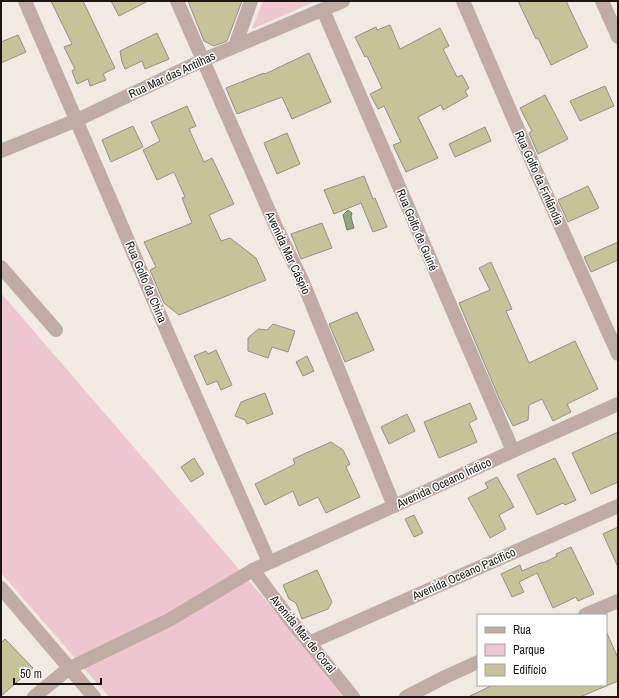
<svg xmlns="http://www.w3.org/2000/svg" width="619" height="698" font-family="'Archivo Narrow',sans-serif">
<rect width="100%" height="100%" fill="#f0eae3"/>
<g fill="#eec6d2">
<polygon points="263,1 316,1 252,29"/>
<polygon points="1,293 349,697 109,697 1,573"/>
</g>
<polygon fill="#8ea885" stroke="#6b7c63" points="348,210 352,213 351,217 354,228 347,230 343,215"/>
<g fill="#c7c398" stroke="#919189">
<polygon points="51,1 83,1 115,68 103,74 106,80 90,86 88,79 77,84 72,71 75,69 64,47 72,44"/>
<polygon points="111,1 148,1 119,16"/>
<polygon points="188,1 242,1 227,41 214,46 204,41"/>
<polygon points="518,1 566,1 588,47 551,65 538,38 536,39"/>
<polygon points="390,25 400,49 440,28 449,46 443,49 457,77 462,75 469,88 465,91 468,96 443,110 441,105 418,117 438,158 406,172 393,145 401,142 384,106 378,109 370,94 382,88 367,56 365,57 355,37 376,27 377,30"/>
<polygon points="157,33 169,59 145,69 142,61 125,69 122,62 120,51"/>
<polygon points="18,35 26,52 1,63 1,42"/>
<polygon points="309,53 331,102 292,119 282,97 237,114 226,88 264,73 265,74"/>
<polygon points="605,86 614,106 580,121 570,101"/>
<polygon points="545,95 568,139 538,154 529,133 532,131 520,108"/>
<polygon points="187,106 196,126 189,129 204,162 212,158 234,204 209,215 221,241 230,238 256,258 266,280 179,315 164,303 150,270 156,267 144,242 192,223 182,198 185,197 174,172 157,180 143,150 160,141 151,122"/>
<polygon points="133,126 143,147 111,162 102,140"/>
<polygon points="485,127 491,141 455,157 449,144"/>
<polygon points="287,133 300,164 277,174 264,143"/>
<polygon points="364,176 373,199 375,198 387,227 373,232 361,203 334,214 324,190"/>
<polygon points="588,186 599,208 568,222 558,200"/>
<polygon points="322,223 332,248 301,259 291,234"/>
<polygon points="618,242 618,260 591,272 584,257"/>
<polygon points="491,262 512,309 506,311 529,363 575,341 598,389 567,404 571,412 553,421 542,399 529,405 528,420 513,426 499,398 459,303 490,290 479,268"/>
<polygon points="357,312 374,350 345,362 329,324"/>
<polygon points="273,324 295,331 288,352 272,347 268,358 248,351 248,338 258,329 267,330"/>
<polygon points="216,350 232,385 221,390 217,381 207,385 194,356 206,351 208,354"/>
<polygon points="307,356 314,371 303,376 296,362"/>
<polygon points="265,393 273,414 247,424 245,420 235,416 241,402"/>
<polygon points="470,403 477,419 469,423 477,442 439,458 424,422"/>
<polygon points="407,414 415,431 389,444 381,427"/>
<polygon points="618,432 618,482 591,494 572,453"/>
<polygon points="331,442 343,450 350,464 346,467 360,497 326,513 318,497 299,506 293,491 265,505 255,484 295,464 293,459"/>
<polygon points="194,458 204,474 191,482 181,467"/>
<polygon points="555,458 576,500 565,505 563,503 537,515 517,475"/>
<polygon points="497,477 514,507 499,515 506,529 490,538 468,498 488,488 485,483"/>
<polygon points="414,515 423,533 414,537 405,519"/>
<polygon points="618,527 618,567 603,534"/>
<polygon points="571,547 594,594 578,601 576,597 553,608 537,573 519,582 524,592 512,597 501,574 520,565 522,571 543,562 543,563 557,556 556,554"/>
<polygon points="317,570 332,602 328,609 302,619 296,603 289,599 283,585"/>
<polygon points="606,631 618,658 618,681 580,697 468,697 493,685 606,685"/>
<polygon points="5,639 33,668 1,696 1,643"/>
</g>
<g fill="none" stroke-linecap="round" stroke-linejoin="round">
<g stroke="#c0aba5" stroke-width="14">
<polyline points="25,1 169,336 269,562"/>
<polyline points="177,1 277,229 302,280 394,506"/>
<polyline points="463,1 539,178 618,354"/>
<polyline points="602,1 618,37"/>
<polyline points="323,10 513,451"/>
<polyline points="235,46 251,1"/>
<polyline points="1,151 77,120 203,60 343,1"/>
<polyline points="1,267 56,330"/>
<polyline points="253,570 288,617 353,697"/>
<polyline points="1,588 94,697"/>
<polyline points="585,615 618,601"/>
<polyline points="309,643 618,506"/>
<polyline points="34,697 68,669 169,620 253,570 394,506 513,451 618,404"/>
<polyline points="406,697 445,677 478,662"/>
</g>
</g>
<g text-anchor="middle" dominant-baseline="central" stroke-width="3" stroke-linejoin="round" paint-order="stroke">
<g font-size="12" fill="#191715" stroke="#fff">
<text transform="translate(172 75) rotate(-25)">Rua Mar das Antilhas</text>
<text transform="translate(539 178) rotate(66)">Rua Golfo da Finlândia</text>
<text transform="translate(417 230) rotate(67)">Rua Golfo de Guiné</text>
<text transform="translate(288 253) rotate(65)">Avenida Mar Cáspio</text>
<text transform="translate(146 282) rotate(67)">Rua Golfo da China</text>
<text transform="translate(444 483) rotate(-25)">Avenida Oceano Índico</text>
<text transform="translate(464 574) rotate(-24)">Avenida Oceano Pacífico</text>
<text transform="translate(303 634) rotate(51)">Avenida Mar de Coral</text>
</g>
</g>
<rect width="619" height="698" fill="none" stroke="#191715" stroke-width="4"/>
<rect x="477" y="614" width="130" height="72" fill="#ffffff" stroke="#a3a2a1"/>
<rect x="485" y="627" width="20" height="6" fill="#c0aba5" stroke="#a3a2a1"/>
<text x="513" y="634" font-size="12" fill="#191715">Rua</text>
<rect x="485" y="644" width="20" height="12" fill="#eec6d2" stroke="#a3a2a1"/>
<text x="513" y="654" font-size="12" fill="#191715">Parque</text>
<rect x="485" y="664" width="20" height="12" fill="#c7c398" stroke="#a3a2a1"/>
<text x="513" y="674" font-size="12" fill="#191715">Edifício</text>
<path d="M14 678v6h87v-6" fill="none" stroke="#191715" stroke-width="2"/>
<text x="20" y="678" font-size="12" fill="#191715" stroke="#ffffff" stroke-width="3" paint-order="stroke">50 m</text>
</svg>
